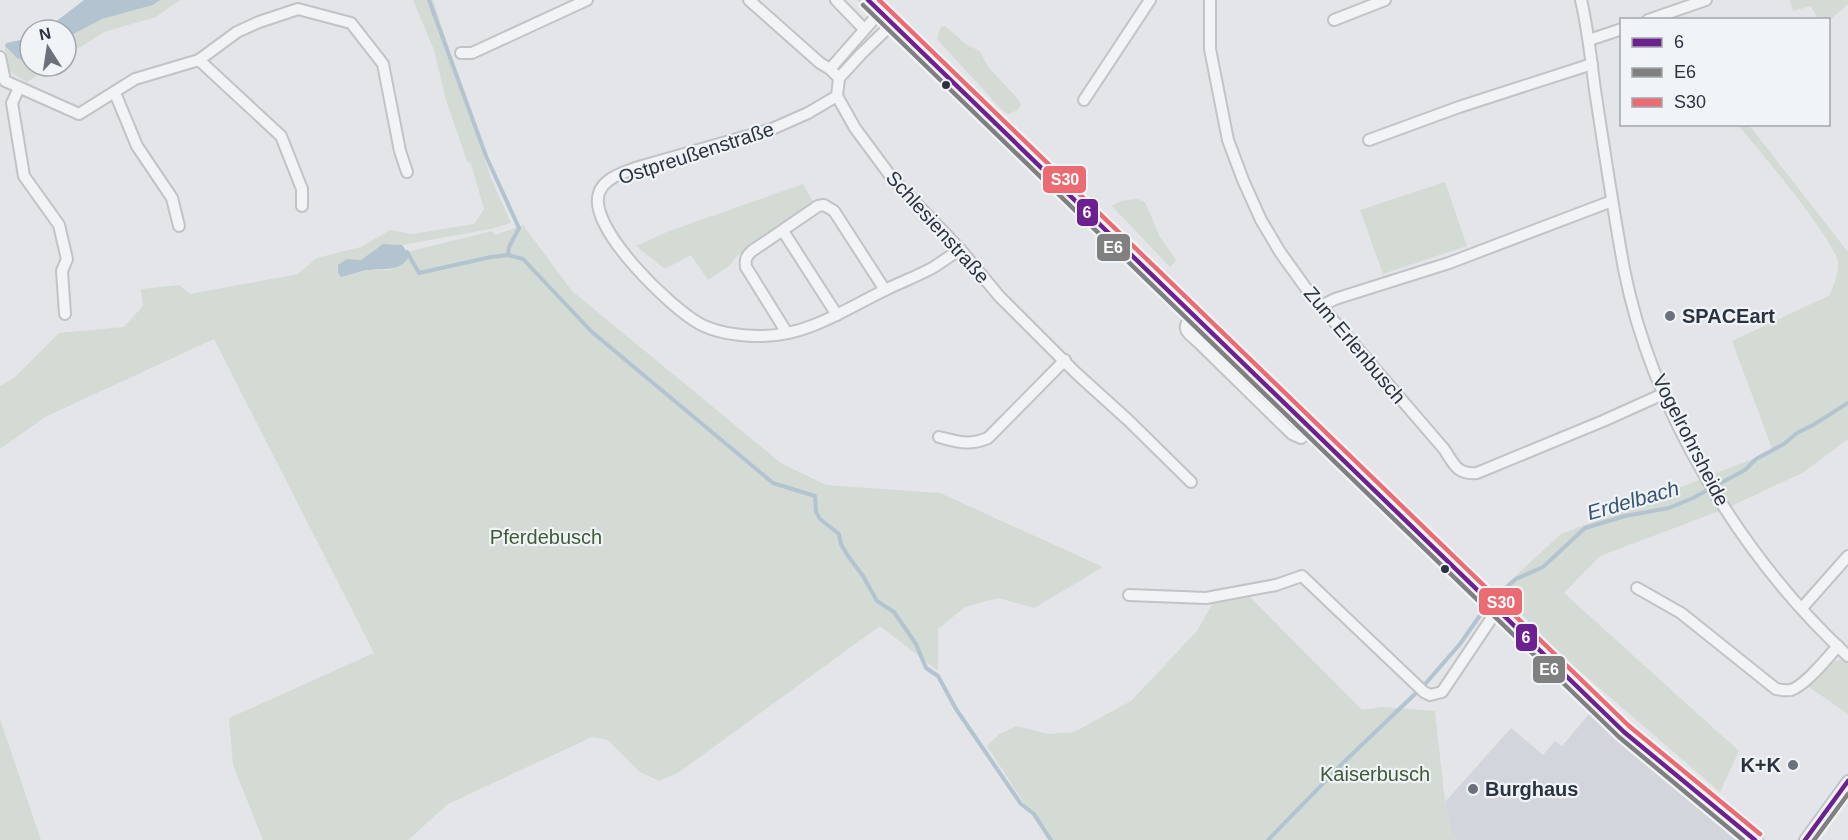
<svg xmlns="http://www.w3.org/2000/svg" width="1848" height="840" font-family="Arial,sans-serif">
<rect width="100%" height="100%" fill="#e3e5e8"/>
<polygon fill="#d2d5db" points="1590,713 1743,840 1457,840 1450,828 1445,802 1511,728 1543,755 1555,741 1562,746"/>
<g fill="#d4dbd4">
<polygon points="160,0 180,0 156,17 104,32 66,56 66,38 102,19 153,5"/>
<polygon points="413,0 433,0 491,178 511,223 491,229 402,245 383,244 361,260 347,259 341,277 370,270 390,270 408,258 407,252 492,231 496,235 523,225 572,291 781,463 826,485 940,493 1103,567 1034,608 998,598 965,607 938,629 938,671 880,626 678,773 659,781 640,772 608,740 592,737 448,804 408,840 263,840 233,765 229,718 374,653 214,339 45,417 0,449 0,386 14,378 59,333 124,327 143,306 141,289 179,285 190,294 298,274 317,258 361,247 390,230 413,234 474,224 484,209 471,164 467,161 446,100 434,50"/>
<polygon points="1790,0 1848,0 1848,4 1829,21 1818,19 1811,6 1793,11"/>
<path d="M945 26 967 45 980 51C988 73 1009 85 1021 104L1018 110 1008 114 1001 109 937 39 940 28Z"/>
<polygon points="5,46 17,58 27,63 30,61 30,66 51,66 27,82 7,70"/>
<path d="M1738 125H1749L1848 252V439L1804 472 1725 509 1600 556 1564 593 1739 751 1720 792 1560 654 1499 591 1561 534 1773 451 1732 341 1830 295C1833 286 1839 273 1838 264 1837 241 1756 147 1738 125Z"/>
<polygon points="1445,182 1467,246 1383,274 1360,210"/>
<polygon points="803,184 814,203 737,256 730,265 708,280 691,255 665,269 636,246 669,231"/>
<polygon points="1137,199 1145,202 1160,237 1176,260 1170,267 1112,206 1121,201"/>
<polygon points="1249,596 1362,710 1381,707 1435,711 1445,802 1450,828 1457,840 1048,840 987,746 999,734 1017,726 1048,734 1074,732 1131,701 1197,631 1213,603"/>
<polygon points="1844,659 1848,662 1848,714 1806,685 1835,661"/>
<polygon points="0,719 41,840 0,840"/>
</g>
<g fill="#b4c3d0">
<polygon points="84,0 160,0 153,5 102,19 66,38 66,30 45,30"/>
<polygon points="30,38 30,61 28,63 17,58 5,46 6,43"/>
<path d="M383 244 402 245 407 252 408 258C399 272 384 268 369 270 360 271 350 275 341 277L338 273V265L347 259 361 260Z"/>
</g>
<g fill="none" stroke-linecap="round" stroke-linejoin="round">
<g stroke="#b4c3d0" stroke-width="4">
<polyline points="429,0 486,156 519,228 509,247 508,255"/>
<polyline points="407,252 419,273 491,257 508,255 523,259 592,332 773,483 815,496 816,512 820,519 839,534 841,544 848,556 863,576 877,601 894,612 916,644 926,668 938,676 956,709 1021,804 1034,814 1051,840"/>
<polyline points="1493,599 1516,579 1543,567 1585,528 1625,516 1669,508 1693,498 1745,470 1756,459 1784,444 1797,433 1813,425 1848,403"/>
<polyline points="1426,683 1460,644 1488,604"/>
<polyline points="1268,840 1345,761 1415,694"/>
</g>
<g stroke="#c1c3c6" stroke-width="14">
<g id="minor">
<polyline points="749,0 820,63 830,69 839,78 837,96 855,128 892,178 960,249 999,296 1076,373 1128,420 1191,482"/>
<polyline points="836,0 864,29"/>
<path d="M1210 0V49L1228 140 1243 180 1261 220 1280 252 1308 291 1444 449C1454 464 1457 475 1477 473L1603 421 1663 394"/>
<path d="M1581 0C1588 29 1591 60 1595 90 1604 149 1613 209 1624 269 1652 411 1742 558 1848 656"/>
<polyline points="1334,20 1385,0"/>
<polyline points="1648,20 1706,0"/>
<polyline points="1589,40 1622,29"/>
<polyline points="461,53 472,53 587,0"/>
<polyline points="0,57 5,81 79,114 135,79 199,60 237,32 259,22 298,9 351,23 383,64 400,151 407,172"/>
<polyline points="199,60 281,136 302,189 302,206"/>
<polyline points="830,69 880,12"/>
<polyline points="839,78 861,54 892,24"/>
<polyline points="19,88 12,103 24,176 59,225 67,259 62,271 65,314"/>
<polyline points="115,93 137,146 172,198 179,226"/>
<path d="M837 96 808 113 772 129 635 168C623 173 604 178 599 193 587 228 672 309 700 324 719 334 741 336 762 336 807 336 846 309 885 290 901 282 918 276 934 267 943 261 952 255 960 249"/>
<polyline points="1084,100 1150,0"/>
<polyline points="1369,140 1459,107 1592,64"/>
<polyline points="783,231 837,315"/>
<polyline points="1321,306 1335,299 1449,263 1612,201"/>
<path d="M1193 315C1180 329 1186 331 1198 342L1292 434 1301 438 1311 430"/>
<path d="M787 333 746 267C745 260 746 256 752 251L818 206 824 205 834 211 885 290"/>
<path d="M939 437C959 442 968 446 988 438L1065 360"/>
<path d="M1637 588 1681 613 1776 689C1781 690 1786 691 1791 690 1806 685 1827 658 1838 646"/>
<polyline points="1129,595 1206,598 1276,585 1302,576 1424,692 1430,695 1442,692 1493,616 1498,611"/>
<polyline points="1802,608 1848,556"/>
<polyline points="1805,840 1848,781"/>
</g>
</g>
<g stroke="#c1c3c6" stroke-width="18">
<polyline id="secondary" points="868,0 1624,732 1755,840"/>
</g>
<use href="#minor" stroke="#f2f3f5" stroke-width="10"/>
<use href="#secondary" stroke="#f6f7f7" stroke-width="15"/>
<g stroke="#f1f4f7" stroke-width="9">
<g id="bus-1">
<polyline points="868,0 1624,732 1755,840"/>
<polyline points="1805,840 1848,781"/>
</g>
</g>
<g stroke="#f1f4f7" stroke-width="9">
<g id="bus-2">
<polyline points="863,5 1619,737 1743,840"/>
<polyline points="1814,840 1848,794"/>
</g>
</g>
<g stroke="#f1f4f7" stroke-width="9">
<polyline id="bus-3" points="879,0 1629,726 1760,834"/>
</g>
<use href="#bus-1" stroke="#6d2190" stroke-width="4.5"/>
<use href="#bus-2" stroke="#808080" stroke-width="4.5"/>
<use href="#bus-3" stroke="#ea6c72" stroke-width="4.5"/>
</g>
<g fill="#2b3340" stroke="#f1f4f7" stroke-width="2">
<circle cx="946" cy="85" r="5"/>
<circle cx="1445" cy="569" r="5"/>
</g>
<g fill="#6b717b" stroke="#f1f4f7" stroke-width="2">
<circle cx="1670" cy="316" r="6"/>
<circle cx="1793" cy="765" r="6"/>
<circle cx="1473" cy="789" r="6"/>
</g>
<g text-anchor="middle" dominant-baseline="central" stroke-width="4.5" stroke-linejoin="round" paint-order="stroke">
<g font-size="20" fill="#2b3340" stroke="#f1f4f7">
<text transform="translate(696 153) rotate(-18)">Ostpreußenstraße</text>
<text transform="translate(938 227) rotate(48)">Schlesienstraße</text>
<text transform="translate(1355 345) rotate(50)">Zum Erlenbusch</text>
<text transform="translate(1691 440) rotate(63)">Vogelrohrsheide</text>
</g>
<g font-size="20" font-weight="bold" fill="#2b3340" stroke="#f1f4f7" text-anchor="start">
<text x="1682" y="316">SPACEart</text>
<text x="1781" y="765" text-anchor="end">K+K</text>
<text x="1485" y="789">Burghaus</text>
</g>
<g font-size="20" fill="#415a3a" stroke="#f1f4f7">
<text x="546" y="537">Pferdebusch</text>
<text x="1375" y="774">Kaiserbusch</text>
</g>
<g font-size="21" font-style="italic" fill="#385471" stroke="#f1f4f7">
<text transform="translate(1633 500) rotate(-16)">Erdelbach</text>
</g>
</g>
<g stroke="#f1f4f7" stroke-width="2">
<rect x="1042" y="165" width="45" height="29" rx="6" fill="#ea6c72"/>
<rect x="1076" y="198" width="23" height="29" rx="6" fill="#6d2190"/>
<rect x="1096" y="233" width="35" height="29" rx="6" fill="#808080"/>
<rect x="1478" y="587" width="45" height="29" rx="6" fill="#ea6c72"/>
<rect x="1515" y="623" width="23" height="29" rx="6" fill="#6d2190"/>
<rect x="1532" y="655" width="34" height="29" rx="6" fill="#808080"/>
</g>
<g font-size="16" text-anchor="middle" font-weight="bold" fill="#fff">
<text x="1065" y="185">S30</text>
<text x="1087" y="218">6</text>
<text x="1113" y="253">E6</text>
<text x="1501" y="608">S30</text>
<text x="1526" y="643">6</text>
<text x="1549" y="675">E6</text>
</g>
<rect x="1620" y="18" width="210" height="108" fill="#f1f4f7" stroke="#a2a7ae" stroke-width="1.5"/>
<rect x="1632" y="38" width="30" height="9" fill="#6d2190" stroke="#a2a7ae" stroke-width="1.5"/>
<text x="1674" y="48" font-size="18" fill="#2b3340">6</text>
<rect x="1632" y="68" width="30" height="9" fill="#808080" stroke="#a2a7ae" stroke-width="1.5"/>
<text x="1674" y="78" font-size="18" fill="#2b3340">E6</text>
<rect x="1632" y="98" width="30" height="9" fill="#ea6c72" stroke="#a2a7ae" stroke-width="1.5"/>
<text x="1674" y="108" font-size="18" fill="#2b3340">S30</text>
<g transform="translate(48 48) rotate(348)"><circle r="28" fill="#f1f4f7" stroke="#a2a7ae" stroke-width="1.5"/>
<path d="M0-4.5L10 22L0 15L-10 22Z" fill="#6b717b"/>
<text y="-9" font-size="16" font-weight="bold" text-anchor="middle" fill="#2b3340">N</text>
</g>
</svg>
